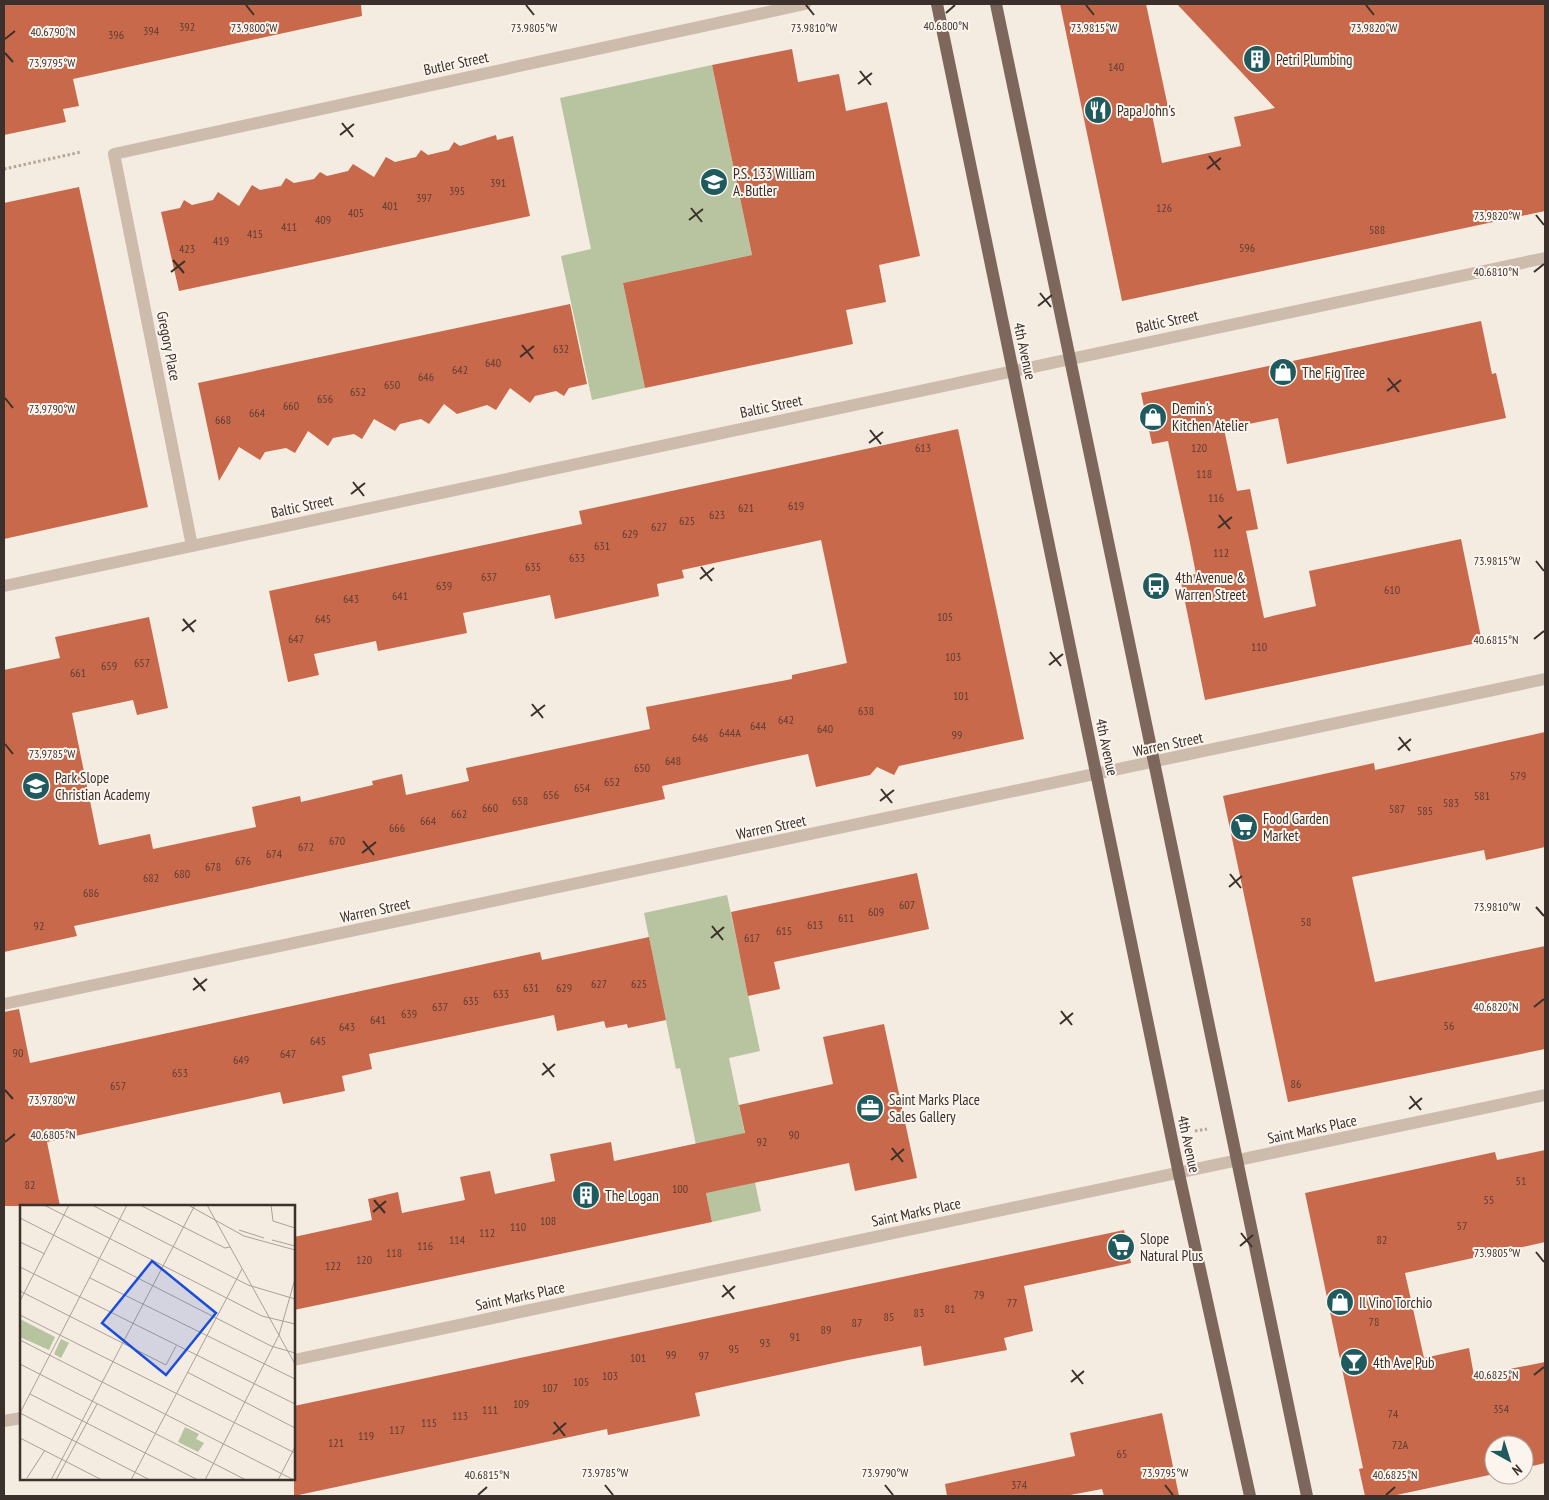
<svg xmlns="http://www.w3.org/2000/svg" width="1549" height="1500" font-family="'PT Sans Narrow',sans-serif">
<rect width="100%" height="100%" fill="#f4ebe1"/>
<g fill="#b8c4a0">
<polygon points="712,65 752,255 623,283 645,388 592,400 561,256 591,249 560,98"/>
<polygon points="727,895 760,1051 729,1058 761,1211 712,1222 680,1068 676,1069 644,913"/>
</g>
<g fill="#c8694b">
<polygon points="4,4 361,4 362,16 73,79 79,106 63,109 66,122 4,135"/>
<polygon points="1060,4 1146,4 1168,107 1151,110 1162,163 1241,146 1234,117 1275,108 1177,4 1545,4 1545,211 1122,301"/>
<polygon points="792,49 798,82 839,74 846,111 887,102 920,256 879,265 886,302 846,310 853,344 645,388 623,283 752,255 712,65"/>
<polygon points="496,135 497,140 513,136 530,216 179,291 161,212 180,208 184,200 192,205 213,200 218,192 239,206 252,185 260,190 281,186 286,178 294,183 314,179 320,172 327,176 348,171 353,164 374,177 386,157 395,162 416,157 421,150 428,155 449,150 454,142 460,146"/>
<polygon points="79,187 148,507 4,539 4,203"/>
<polygon points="570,304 587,384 569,388 564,396 556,391 535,396 530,403 510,388 496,410 487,405 457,414 444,404 429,424 421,419 400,424 395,431 374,419 362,439 354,434 333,438 328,446 308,431 295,453 286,448 265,452 260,460 239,447 219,481 198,383"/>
<polygon points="1481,321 1492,374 1496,373 1506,418 1287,464 1278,418 1224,429 1237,491 1250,489 1258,529 1246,531 1264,618 1316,606 1309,571 1461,539 1482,642 1205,700 1180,577 1196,574 1190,543 1168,441 1152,444 1141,393"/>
<polygon points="958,429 1024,739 899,766 894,775 877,767 870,775 816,787 808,754 779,760 662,786 665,799 74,926 77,936 4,952 4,670 60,658 55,637 149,617 168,708 137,715 133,700 72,713 99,845 150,834 153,849 256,827 252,807 300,796 301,802 373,785 372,781 402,774 406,795 469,781 466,768 650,729 646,707 792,679 792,675 847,663 821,540 682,570 684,578 657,584 659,596 555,619 550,595 463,613 467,633 378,651 376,641 314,654 319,675 288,682 269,591 582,524 579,511"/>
<polygon points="1545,732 1545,847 1486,860 1484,850 1352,877 1375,982 1545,946 1545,1049 1288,1102 1223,796 1374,763 1375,770"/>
<polygon points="917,873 929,929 774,962 780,989 748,996 731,912"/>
<polygon points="649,937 666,1020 628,1028 627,1024 606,1028 604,1021 557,1031 554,1015 369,1054 372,1069 342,1076 345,1091 283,1104 280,1092 47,1142 60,1206 4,1206 4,1012 19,1009 30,1063 540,952 542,960"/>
<polygon points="884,1024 917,1178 855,1191 849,1163 706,1193 712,1222 294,1310 294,1237 372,1220 368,1199 398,1192 402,1213 465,1200 460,1177 490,1171 495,1194 555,1181 550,1154 611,1142 614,1161 745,1133 739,1105 833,1084 823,1037"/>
<polygon points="1545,1150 1545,1242 1405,1273 1424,1358 1469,1348 1474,1376 1545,1362 1545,1463 1524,1468 1524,1445 1494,1445 1494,1474 1392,1496 1365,1496 1359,1469 1363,1468 1305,1193 1495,1152 1497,1160"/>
<polygon points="1124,1230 1131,1263 1024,1286 1033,1331 1004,1338 1007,1350 924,1366 921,1346 848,1360 695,1393 700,1416 608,1435 607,1429 294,1496 294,1406"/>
<polygon points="1162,1413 1179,1496 1104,1496 1102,1489 1065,1496 947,1496 945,1484 1075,1456 1070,1433"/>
</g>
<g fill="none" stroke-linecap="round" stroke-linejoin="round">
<g stroke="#b9a596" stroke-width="3" stroke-dasharray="2.5 2.5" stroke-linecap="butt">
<polyline points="4,169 81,152"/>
<polyline points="1195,1131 1207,1129"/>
</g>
<g stroke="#cdbbac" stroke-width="12">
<polyline points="192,546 114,154 805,4"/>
<polyline points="4,586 1545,258"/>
<polyline points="4,1004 1545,679"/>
<polyline points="294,1360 1545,1095"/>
<polyline points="4,1421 21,1418"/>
</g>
<g stroke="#7d675c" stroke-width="12">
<polyline points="937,4 1179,1174 1250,1496"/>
<polyline points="996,4 1307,1496"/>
</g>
</g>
<path fill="none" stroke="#3b302b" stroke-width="2" d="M246 5 254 15M526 5 534 15M806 5 814 15M1086 5 1094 15M1366 5 1374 15M946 13 955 5M5 39 15 31M5 53 13 62M860 71 871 85M858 84 872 73M342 123 353 137M340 135 354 124M1209 156 1220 170M1207 169 1221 158M691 208 702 222M1536 215 1544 225M689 220 703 209M173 260 184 273M171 272 185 261M1534 272 1544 264M1040 293 1051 307M1038 306 1052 295M522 345 533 359M520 357 534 346M1388 378 1399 392M1387 391 1401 380M5 398 13 408M870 430 881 444M869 443 883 432M353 482 364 496M351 494 365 483M1219 515 1230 529M1218 528 1232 517M1536 561 1544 571M701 567 712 581M700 579 714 568M183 619 194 632M182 631 196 620M1534 639 1544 631M1050 652 1061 666M1049 665 1063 654M532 704 543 718M531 716 545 705M1399 737 1410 751M5 744 13 754M1398 750 1411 739M881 789 892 803M880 801 894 790M363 841 374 855M362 853 376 842M1230 874 1241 888M1229 887 1242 876M1536 907 1544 916M712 926 723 940M711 938 724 927M194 978 205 991M193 990 207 979M1534 1007 1544 999M1061 1011 1072 1025M1060 1024 1073 1013M543 1063 554 1077M542 1075 555 1064M5 1090 13 1099M1410 1096 1421 1110M1409 1109 1422 1098M5 1142 15 1134M892 1148 903 1162M891 1160 904 1149M374 1200 385 1213M373 1212 386 1201M1241 1233 1252 1247M1240 1246 1253 1235M1536 1252 1544 1262M723 1285 734 1299M722 1297 735 1286M1072 1370 1083 1384M1534 1375 1544 1367M1071 1382 1084 1371M554 1422 565 1436M553 1434 566 1423M605 1485 613 1495M885 1485 893 1495M1165 1485 1173 1495M478 1495 487 1487M1386 1495 1395 1487"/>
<defs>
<g id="building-disc" transform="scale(1.4375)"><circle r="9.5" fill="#1f5a5e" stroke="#fbf5ee"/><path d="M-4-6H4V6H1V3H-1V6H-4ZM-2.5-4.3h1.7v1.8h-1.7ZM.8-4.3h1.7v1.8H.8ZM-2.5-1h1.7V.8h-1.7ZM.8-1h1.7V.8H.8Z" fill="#fff"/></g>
<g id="restaurant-disc" transform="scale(1.4375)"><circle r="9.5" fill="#1f5a5e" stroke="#fbf5ee"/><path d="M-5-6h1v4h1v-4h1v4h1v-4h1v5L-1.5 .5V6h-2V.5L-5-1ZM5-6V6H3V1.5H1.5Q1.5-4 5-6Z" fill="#fff"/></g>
<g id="school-disc" transform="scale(1.4375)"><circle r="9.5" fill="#1f5a5e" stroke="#fbf5ee"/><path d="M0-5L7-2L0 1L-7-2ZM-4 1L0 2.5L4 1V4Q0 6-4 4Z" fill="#fff"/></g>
<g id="shop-disc" transform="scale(1.4375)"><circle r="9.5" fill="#1f5a5e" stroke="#fbf5ee"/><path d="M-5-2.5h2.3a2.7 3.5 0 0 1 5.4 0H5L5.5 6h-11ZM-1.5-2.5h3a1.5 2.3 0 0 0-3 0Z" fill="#fff"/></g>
<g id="bus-disc" transform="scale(1.4375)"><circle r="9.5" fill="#1f5a5e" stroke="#fbf5ee"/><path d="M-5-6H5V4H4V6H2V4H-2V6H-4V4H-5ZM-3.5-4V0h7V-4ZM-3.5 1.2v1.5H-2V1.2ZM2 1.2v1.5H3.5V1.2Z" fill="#fff"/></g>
<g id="supermarket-disc" transform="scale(1.4375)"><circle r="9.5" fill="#1f5a5e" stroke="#fbf5ee"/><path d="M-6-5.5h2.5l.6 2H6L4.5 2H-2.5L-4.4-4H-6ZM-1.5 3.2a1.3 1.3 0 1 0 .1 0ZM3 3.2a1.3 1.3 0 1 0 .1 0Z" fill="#fff"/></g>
<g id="office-disc" transform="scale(1.4375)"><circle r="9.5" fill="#1f5a5e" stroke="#fbf5ee"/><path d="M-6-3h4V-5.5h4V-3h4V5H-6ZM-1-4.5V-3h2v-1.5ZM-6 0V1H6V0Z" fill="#fff"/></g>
<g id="bar-disc" transform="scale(1.4375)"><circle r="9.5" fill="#1f5a5e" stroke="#fbf5ee"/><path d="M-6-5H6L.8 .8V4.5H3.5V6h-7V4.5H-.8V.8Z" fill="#fff"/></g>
</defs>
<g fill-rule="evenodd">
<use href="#building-disc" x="1257" y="59"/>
<use href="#restaurant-disc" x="1098" y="110"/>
<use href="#school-disc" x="714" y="182"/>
<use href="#shop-disc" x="1283" y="372"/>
<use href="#shop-disc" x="1153" y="417"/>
<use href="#bus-disc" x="1156" y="586"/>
<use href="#school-disc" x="36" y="786"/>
<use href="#supermarket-disc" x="1244" y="827"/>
<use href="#office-disc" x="870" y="1108"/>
<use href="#building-disc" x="586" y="1195"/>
<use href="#supermarket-disc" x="1121" y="1247"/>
<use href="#shop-disc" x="1340" y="1302"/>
<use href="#bar-disc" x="1354" y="1362"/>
</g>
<g text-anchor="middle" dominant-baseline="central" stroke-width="4" stroke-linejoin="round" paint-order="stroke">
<g font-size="12" fill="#5e3e33">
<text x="187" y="26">392</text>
<text x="151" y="30">394</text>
<text x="116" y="34">396</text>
<text x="1116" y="66">140</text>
<text x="498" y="182">391</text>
<text x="457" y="190">395</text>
<text x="424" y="197">397</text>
<text x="390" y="205">401</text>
<text x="1164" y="207">126</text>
<text x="356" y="212">405</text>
<text x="323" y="219">409</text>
<text x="289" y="226">411</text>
<text x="1377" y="229">588</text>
<text x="255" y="233">415</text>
<text x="221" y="240">419</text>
<text x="1247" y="247">596</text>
<text x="187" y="248">423</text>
<text x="561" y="348">632</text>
<text x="493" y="362">640</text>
<text x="460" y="369">642</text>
<text x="426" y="376">646</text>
<text x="392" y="384">650</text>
<text x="358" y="391">652</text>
<text x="325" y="398">656</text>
<text x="291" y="405">660</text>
<text x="257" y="412">664</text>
<text x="223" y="419">668</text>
<text x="923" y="447">613</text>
<text x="1199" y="447">120</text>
<text x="1204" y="473">118</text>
<text x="1216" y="497">116</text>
<text x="796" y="505">619</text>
<text x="746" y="507">621</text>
<text x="717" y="514">623</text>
<text x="687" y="520">625</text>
<text x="659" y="526">627</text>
<text x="630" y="533">629</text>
<text x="602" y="545">631</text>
<text x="1221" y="552">112</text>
<text x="577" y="557">633</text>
<text x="533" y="566">635</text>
<text x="489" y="576">637</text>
<text x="444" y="585">639</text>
<text x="1392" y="589">610</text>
<text x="400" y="595">641</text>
<text x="351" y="598">643</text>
<text x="945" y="616">105</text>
<text x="323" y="618">645</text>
<text x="296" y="638">647</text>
<text x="1259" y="646">110</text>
<text x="953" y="656">103</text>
<text x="142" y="662">657</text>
<text x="109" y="665">659</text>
<text x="78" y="672">661</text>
<text x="961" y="695">101</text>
<text x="866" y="710">638</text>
<text x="786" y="719">642</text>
<text x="758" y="725">644</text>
<text x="825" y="728">640</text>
<text x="730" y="732">644A</text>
<text x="957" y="734">99</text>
<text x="700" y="737">646</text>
<text x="673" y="760">648</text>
<text x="642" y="767">650</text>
<text x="1518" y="775">579</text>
<text x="612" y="781">652</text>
<text x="582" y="787">654</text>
<text x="551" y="794">656</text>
<text x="1482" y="795">581</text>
<text x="520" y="800">658</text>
<text x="1451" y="802">583</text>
<text x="490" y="807">660</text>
<text x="1397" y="808">587</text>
<text x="1425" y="810">585</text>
<text x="459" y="813">662</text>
<text x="428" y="820">664</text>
<text x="397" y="827">666</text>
<text x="337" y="840">670</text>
<text x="306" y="846">672</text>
<text x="274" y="853">674</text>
<text x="243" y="860">676</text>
<text x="213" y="866">678</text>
<text x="182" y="873">680</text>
<text x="151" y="877">682</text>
<text x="91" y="892">686</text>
<text x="907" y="904">607</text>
<text x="876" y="911">609</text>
<text x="846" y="917">611</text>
<text x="1306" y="921">58</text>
<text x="815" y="924">613</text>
<text x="39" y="925">92</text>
<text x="784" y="930">615</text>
<text x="752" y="937">617</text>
<text x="599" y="983">627</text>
<text x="639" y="983">625</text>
<text x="531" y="987">631</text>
<text x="564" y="987">629</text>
<text x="501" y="993">633</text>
<text x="471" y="1000">635</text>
<text x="440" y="1006">637</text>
<text x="409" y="1013">639</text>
<text x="378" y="1019">641</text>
<text x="1449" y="1025">56</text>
<text x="347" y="1026">643</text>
<text x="318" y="1040">645</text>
<text x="18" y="1052">90</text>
<text x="288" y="1053">647</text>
<text x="241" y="1059">649</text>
<text x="180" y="1072">653</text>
<text x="1296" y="1083">86</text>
<text x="118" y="1085">657</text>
<text x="794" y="1134">90</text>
<text x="762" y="1141">92</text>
<text x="1521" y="1180">51</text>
<text x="30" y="1184">82</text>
<text x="680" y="1188">100</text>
<text x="1489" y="1199">55</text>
<text x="548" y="1220">108</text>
<text x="1462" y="1225">57</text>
<text x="518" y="1226">110</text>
<text x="487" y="1232">112</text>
<text x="457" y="1239">114</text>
<text x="1382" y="1239">82</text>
<text x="425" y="1245">116</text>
<text x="394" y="1252">118</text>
<text x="364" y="1259">120</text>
<text x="333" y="1265">122</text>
<text x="979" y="1294">79</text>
<text x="1012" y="1302">77</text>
<text x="950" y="1308">81</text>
<text x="919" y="1312">83</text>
<text x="889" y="1316">85</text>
<text x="1374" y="1321">78</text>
<text x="857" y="1322">87</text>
<text x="826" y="1329">89</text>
<text x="795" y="1336">91</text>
<text x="765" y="1342">93</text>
<text x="734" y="1348">95</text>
<text x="671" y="1354">99</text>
<text x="704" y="1355">97</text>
<text x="638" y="1357">101</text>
<text x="610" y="1375">103</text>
<text x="581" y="1381">105</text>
<text x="550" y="1387">107</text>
<text x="521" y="1403">109</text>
<text x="1501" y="1408">354</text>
<text x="490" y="1409">111</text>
<text x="1393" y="1413">74</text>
<text x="460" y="1415">113</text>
<text x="429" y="1422">115</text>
<text x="397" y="1429">117</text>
<text x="366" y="1435">119</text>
<text x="336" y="1442">121</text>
<text x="1400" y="1444">72A</text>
<text x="1122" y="1453">65</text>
<text x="1019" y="1484">374</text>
</g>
<g font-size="15" fill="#3b302b" stroke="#fbf5ee" text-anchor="start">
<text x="1276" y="59">Petri Plumbing</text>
<text x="1117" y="110">Papa John's</text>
<text x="733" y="173">P.S. 133 William<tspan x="733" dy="17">A. Butler</tspan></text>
<text x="1302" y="372">The Fig Tree</text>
<text x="1172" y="408">Demin's<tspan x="1172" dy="17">Kitchen Atelier</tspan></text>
<text x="1175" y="577">4th Avenue &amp;<tspan x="1175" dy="17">Warren Street</tspan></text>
<text x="55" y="777">Park Slope<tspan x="55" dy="17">Christian Academy</tspan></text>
<text x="1263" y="818">Food Garden<tspan x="1263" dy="17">Market</tspan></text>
<text x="889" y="1099">Saint Marks Place<tspan x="889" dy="17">Sales Gallery</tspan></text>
<text x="605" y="1195">The Logan</text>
<text x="1140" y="1238">Slope<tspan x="1140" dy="17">Natural Plus</tspan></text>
<text x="1359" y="1302">Il Vino Torchio</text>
<text x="1373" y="1362">4th Ave Pub</text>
</g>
<g font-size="15" fill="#3b302b" stroke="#fbf5ee">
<text transform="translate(456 63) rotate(-12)">Butler Street</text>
<text transform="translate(1167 321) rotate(-12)">Baltic Street</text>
<text transform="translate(169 346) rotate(79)">Gregory Place</text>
<text transform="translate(1025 351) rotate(78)">4th Avenue</text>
<text transform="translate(771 406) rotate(-12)">Baltic Street</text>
<text transform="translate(302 506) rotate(-12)">Baltic Street</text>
<text transform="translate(1168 744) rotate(-12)">Warren Street</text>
<text transform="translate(1107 747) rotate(78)">4th Avenue</text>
<text transform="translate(771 827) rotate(-12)">Warren Street</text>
<text transform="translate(375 910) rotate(-12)">Warren Street</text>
<text transform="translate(1312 1129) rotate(-12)">Saint Marks Place</text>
<text transform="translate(1189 1144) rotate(78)">4th Avenue</text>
<text transform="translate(916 1212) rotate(-12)">Saint Marks Place</text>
<text transform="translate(520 1296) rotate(-12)">Saint Marks Place</text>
</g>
</g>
<g transform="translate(20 1205)">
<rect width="275" height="275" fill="#f4ebe1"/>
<path d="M0 114 35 132 29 145 0 132ZM41 134 49 138 41 153 34 149ZM165 222 179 229 176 234 184 238 178 247 158 237Z" fill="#b8c4a0"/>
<path fill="none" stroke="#aaa098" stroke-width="1" d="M24 0 242 111 275 119M72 0 228 80 275 94M120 0 205 43 210 42M168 0 224 31 275 45M187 0 275 159M251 0 253 16 275 23M0 13 251 141 275 148M219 25 244 33M252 35 275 41M0 37 25 49M0 62 275 199M70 73 275 174M0 86 146 160 156 141M0 96 49 0M0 110 275 248M0 135 274 275M0 159 226 275M167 167 275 223M10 189 178 275M0 208 130 275M0 208 107 0M0 233 82 275M7 273 25 245M31 275 175 0M36 275 77 199M111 275 222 64M185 275 259 130 275 74M258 275 275 242"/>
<path fill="#1d4ed8" fill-opacity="0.15" stroke="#1d4ed8" stroke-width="2.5" d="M132 56 196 108 146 170 82 118Z"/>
<rect width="275" height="275" fill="none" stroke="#3b302b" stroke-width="2.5"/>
</g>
<g font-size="12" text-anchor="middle" fill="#3b302b" stroke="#fbf5ee" stroke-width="4" stroke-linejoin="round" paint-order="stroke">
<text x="946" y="30">40.6800°N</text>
<text x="254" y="32">73.9800°W</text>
<text x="814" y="32">73.9810°W</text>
<text x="1094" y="32">73.9815°W</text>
<text x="1374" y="32">73.9820°W</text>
<text x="534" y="32">73.9805°W</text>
<text x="53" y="36">40.6790°N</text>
<text x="52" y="67">73.9795°W</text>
<text x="1497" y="220">73.9820°W</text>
<text x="1496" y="276">40.6810°N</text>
<text x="52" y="413">73.9790°W</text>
<text x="1497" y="565">73.9815°W</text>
<text x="1496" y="644">40.6815°N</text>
<text x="52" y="758">73.9785°W</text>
<text x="1497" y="911">73.9810°W</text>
<text x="1496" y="1011">40.6820°N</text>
<text x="52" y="1104">73.9780°W</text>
<text x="53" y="1139">40.6805°N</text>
<text x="1497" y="1257">73.9805°W</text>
<text x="1496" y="1379">40.6825°N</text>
<text x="605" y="1477">73.9785°W</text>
<text x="885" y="1477">73.9790°W</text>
<text x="1165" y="1477">73.9795°W</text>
<text x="487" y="1479">40.6815°N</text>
<text x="1395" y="1479">40.6825°N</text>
</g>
<rect width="1549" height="1500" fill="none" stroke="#3b302b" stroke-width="10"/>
<g transform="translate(1509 1460) rotate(141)"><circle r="24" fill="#fbf5ee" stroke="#aea6a0"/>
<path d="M0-4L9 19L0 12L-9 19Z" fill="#1f5a5e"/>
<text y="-8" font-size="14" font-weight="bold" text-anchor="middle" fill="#3b302b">N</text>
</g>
</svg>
